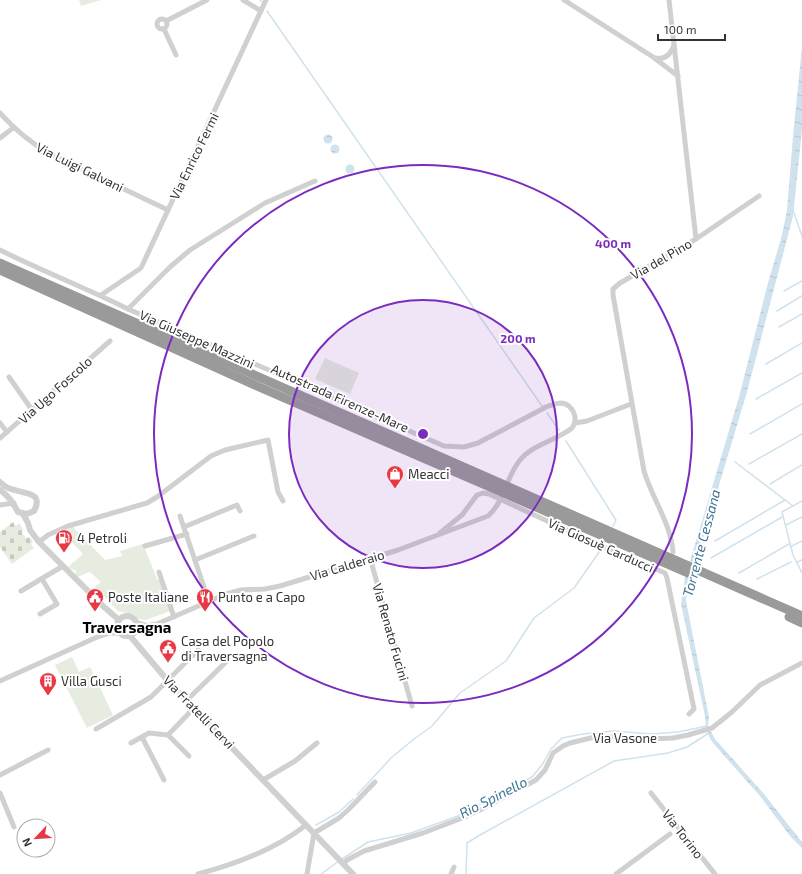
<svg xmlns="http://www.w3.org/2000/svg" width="802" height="874" font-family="'Exo 2',sans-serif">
<defs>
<pattern id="cemetery-stones" width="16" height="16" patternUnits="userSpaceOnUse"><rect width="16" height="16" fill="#e6ecdf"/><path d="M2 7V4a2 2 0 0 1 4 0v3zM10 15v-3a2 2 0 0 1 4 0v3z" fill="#c6cbc0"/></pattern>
<pattern id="water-ripples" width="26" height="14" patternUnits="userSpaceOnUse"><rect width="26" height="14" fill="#cfe2ee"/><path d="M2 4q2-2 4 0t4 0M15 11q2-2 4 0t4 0" fill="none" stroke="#b2c2cd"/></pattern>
</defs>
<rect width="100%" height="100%" fill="#fff"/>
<g fill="#e6ecdf">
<polygon points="79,0 101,0 81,6"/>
<polygon points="325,358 359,373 350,394 315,379"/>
<polygon points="73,527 105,560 122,556 120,551 143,544 157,579 160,580 170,611 146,620 139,619 133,614 118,611 95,587 101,582 90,572 77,577 75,574 76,573 75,570 71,569 68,567 83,554 62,532"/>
<polygon points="72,657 79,672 90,667 113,715 87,728 55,665"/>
</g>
<polygon fill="url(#cemetery-stones)" points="13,522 16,526 19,523 23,529 22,533 26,538 30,537 33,542 31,544 34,548 12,564 0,547 0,532"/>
<g fill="url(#water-ripples)">
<path d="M802 47V130L793 216 747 392 697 558 688 584 686 601 709 717 708 726 715 739 764 794 802 842V848L790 836 760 796 713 743C706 733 706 728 705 716L681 604 685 578 739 397 768 283 782 235 787 210 793 136Z"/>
<circle cx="328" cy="139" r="4.5"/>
<circle cx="335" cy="149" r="4.5"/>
<circle cx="350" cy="169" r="4.5"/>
</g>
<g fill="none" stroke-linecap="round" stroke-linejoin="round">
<g stroke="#cfe2ee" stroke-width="1.5">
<polyline points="260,0 262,2"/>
<polyline points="267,11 542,406"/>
<polyline points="793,210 802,236"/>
<polyline points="784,291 802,281"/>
<polyline points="777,311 802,296"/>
<polyline points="779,327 802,314"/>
<polyline points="766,364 802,343"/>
<polyline points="756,399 802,373"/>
<polyline points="547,413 559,430"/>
<polyline points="750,434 802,404"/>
<polyline points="566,441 616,520 613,526"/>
<polyline points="735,462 793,506"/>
<polyline points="749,464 802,434"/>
<polyline points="770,484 802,465"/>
<polyline points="802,501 782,512 793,555 802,573"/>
<polyline points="786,525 802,517"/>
<polyline points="715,541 785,500"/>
<polyline points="790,547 802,541"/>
<polyline points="711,558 782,517"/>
<polyline points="797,562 802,560"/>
<polyline points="739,573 789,544"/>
<polyline points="757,579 791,562"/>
<polyline points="357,795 391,758 414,739 432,726 460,693 506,661 534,618 574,588 602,548"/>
<polyline points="316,825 339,812 353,799"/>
<polyline points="342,859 368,842 411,833 458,816 532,777 542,765 551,749 562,738 583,734 614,731 651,734 678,732 707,726"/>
<polyline points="321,874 339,861"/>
<polyline points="466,874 467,843 480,835 614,761 668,753 687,747 709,733"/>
</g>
<g stroke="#d0d0d0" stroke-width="5">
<polyline points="243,0 261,11"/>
<polyline points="564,0 653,57 678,76"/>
<polyline points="669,0 696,239"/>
<circle cx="162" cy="24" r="5"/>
<polyline points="166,21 207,0"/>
<polyline points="164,29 176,55"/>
<path d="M655 58C665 60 671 54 674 45"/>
<path d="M0 113C15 130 31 143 50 154L168 210"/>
<polyline points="0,138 13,128"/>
<path d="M0 250C42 271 86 288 128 309L444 446 464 447 478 443 546 407C551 405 556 403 562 403 573 405 579 419 572 428 556 441 533 444 520 460 506 477 505 501 488 516L398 550 280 586 265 589 241 590 226 594 157 624 137 627"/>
<polyline points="101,295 141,268 266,0"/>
<polyline points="128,309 170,267 190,250 265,203 315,181"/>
<polyline points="9,377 32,410"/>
<polyline points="0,423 7,432"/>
<polyline points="575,423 587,421 631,404"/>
<polyline points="0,438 110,341"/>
<polyline points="0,505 14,503"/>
<polyline points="180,516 209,602"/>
<polyline points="184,527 237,505 240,511"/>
<polyline points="440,533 462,515 477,495 483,493 489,494 599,545 665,573 667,578 694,709 689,714"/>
<polyline points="39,542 48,535 68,526 147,503 157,497 211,456 225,450 268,440 278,492 283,501"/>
<polyline points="145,546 187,534"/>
<path d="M673 552C671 524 652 498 644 471L613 295V289L620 283 696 239 759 196"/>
<polyline points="370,558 412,706"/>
<polyline points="195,560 254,536"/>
<polyline points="159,572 174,617"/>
<polyline points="21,591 63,566"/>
<polyline points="40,614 57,604 42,579"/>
<polyline points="136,622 145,625"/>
<polyline points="110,633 120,633"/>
<polyline points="0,681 95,638 109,633 117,628"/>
<polyline points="187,700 226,662"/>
<polyline points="96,729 151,697 198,650"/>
<polyline points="168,735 189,756"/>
<polyline points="142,737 164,780"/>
<polyline points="131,743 149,733 168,735 194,708"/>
<polyline points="0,775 48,750"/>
<polyline points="263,780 295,761 317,743"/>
<polyline points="0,793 14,827"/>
<polyline points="651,793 715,874"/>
<polyline points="343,864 347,860 364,851 423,833 465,817 482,809 536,780 545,770 553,753 563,746 570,743 599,736 649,739 673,738 688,735 712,728 732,712 760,685 802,663"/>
<path d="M198 874C236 864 275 850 306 825"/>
<polyline points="307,874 314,833 339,818 348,810 375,782"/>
<polyline points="451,874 454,867"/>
<polyline points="616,874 670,834"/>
</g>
<g stroke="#d0d0d0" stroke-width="6">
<path d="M0 482C4 486 9 489 15 490 25 494 44 492 34 511L27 514 18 512C13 503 9 496 0 490"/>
<polyline points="23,514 28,523 30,530 39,542 103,606 119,620"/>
<circle cx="127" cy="626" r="10"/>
<polyline points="130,636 168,681 353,874"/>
</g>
<g stroke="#9a9a9a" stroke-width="9">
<polyline points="0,263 802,616"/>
<polyline points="0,270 266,390 693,575"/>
<polyline points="789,617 802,623"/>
</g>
</g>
<circle cx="423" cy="434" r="134" fill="#7b2cbf" fill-opacity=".12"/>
<g fill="none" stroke="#7b2cbf" stroke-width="2">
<circle cx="423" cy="434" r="134"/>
<circle cx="423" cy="434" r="269"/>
</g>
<defs>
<g id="shop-pin" transform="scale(0.9)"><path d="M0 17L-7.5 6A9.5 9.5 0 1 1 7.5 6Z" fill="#e63946" stroke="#fff"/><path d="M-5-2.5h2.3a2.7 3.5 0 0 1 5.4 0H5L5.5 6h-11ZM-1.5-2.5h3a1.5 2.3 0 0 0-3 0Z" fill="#fff"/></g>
<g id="fuel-pin" transform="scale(0.9)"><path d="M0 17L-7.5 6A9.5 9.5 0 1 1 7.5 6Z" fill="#e63946" stroke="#fff"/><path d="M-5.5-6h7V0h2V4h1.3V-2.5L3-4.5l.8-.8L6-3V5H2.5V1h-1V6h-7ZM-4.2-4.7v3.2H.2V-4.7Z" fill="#fff"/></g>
<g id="civic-pin" transform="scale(0.9)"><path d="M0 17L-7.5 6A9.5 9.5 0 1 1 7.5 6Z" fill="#e63946" stroke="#fff"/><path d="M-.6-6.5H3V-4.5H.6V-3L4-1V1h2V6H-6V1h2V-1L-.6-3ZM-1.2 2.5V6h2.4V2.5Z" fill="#fff"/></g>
<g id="restaurant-pin" transform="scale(0.9)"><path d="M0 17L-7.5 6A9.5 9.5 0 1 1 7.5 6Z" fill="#e63946" stroke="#fff"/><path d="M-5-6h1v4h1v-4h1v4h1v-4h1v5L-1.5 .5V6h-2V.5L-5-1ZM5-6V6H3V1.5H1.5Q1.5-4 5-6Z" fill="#fff"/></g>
<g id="building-pin" transform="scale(0.9)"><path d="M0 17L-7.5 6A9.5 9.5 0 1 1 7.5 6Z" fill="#e63946" stroke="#fff"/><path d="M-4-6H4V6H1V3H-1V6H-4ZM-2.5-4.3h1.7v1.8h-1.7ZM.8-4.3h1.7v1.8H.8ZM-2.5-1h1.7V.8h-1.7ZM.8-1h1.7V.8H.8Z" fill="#fff"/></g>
</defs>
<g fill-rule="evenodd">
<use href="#shop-pin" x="395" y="474"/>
<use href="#fuel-pin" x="64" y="538"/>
<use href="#civic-pin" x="95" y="597"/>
<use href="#restaurant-pin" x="205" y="597"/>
<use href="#civic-pin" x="168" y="648"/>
<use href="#building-pin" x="48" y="681"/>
</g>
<g text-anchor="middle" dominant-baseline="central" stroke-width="4" stroke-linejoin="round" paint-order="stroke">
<g font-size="13" fill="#333" stroke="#fff">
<text transform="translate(194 156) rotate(-64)">Via Enrico Fermi</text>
<text transform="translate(80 167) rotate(26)">Via Luigi Galvani</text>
<text transform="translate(661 259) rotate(-30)">Via del Pino</text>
<text transform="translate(197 339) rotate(24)">Via Giuseppe Mazzini</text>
<text transform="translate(55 390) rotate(-42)">Via Ugo Foscolo</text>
<text transform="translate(340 398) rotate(24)">Autostrada Firenze-Mare</text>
<text transform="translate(601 545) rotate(24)">Via Giosuè Carducci</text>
<text transform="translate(347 565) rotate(-17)">Via Calderaio</text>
<text transform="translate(391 632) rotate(74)">Via Renato Fucini</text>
<text transform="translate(199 712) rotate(46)">Via Fratelli Cervi</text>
<text x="625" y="738">Via Vasone</text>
<text transform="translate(683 834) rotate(52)">Via Torino</text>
</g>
<g font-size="13" fill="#333" stroke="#fff" text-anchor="start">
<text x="408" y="474">Meacci</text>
<text x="77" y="538">4 Petroli</text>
<text x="108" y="597">Poste Italiane</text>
<text x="218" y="597">Punto e a Capo</text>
<text x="181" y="641">Casa del Popolo<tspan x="181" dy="15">di Traversagna</tspan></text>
<text x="61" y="681">Villa Gusci</text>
</g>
<g font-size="14" font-style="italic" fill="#3f7597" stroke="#fff">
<text transform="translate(701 543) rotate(-75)">Torrente Cessana</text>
<text transform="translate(493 797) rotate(-27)">Rio Spinello</text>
</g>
<g font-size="15" font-weight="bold" fill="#000" stroke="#fff">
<text x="127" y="627">Traversagna</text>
</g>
</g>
<circle cx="423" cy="434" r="6" fill="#7b2cbf" stroke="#fff" stroke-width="2"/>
<g font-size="12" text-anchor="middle" font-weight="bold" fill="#7b2cbf" stroke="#fff" stroke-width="4" stroke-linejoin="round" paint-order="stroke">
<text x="613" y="248">400 m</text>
<text x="518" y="343">200 m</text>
</g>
<g transform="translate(36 838) rotate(245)"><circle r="19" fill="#ffffff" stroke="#adadad"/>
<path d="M0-3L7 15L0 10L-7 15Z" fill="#e63946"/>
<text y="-6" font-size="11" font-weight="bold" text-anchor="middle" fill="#333333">N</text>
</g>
<path d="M658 34v6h67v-6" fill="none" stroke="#333333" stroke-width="2"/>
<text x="664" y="34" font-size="12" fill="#333333" stroke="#ffffff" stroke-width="3" paint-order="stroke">100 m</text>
</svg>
